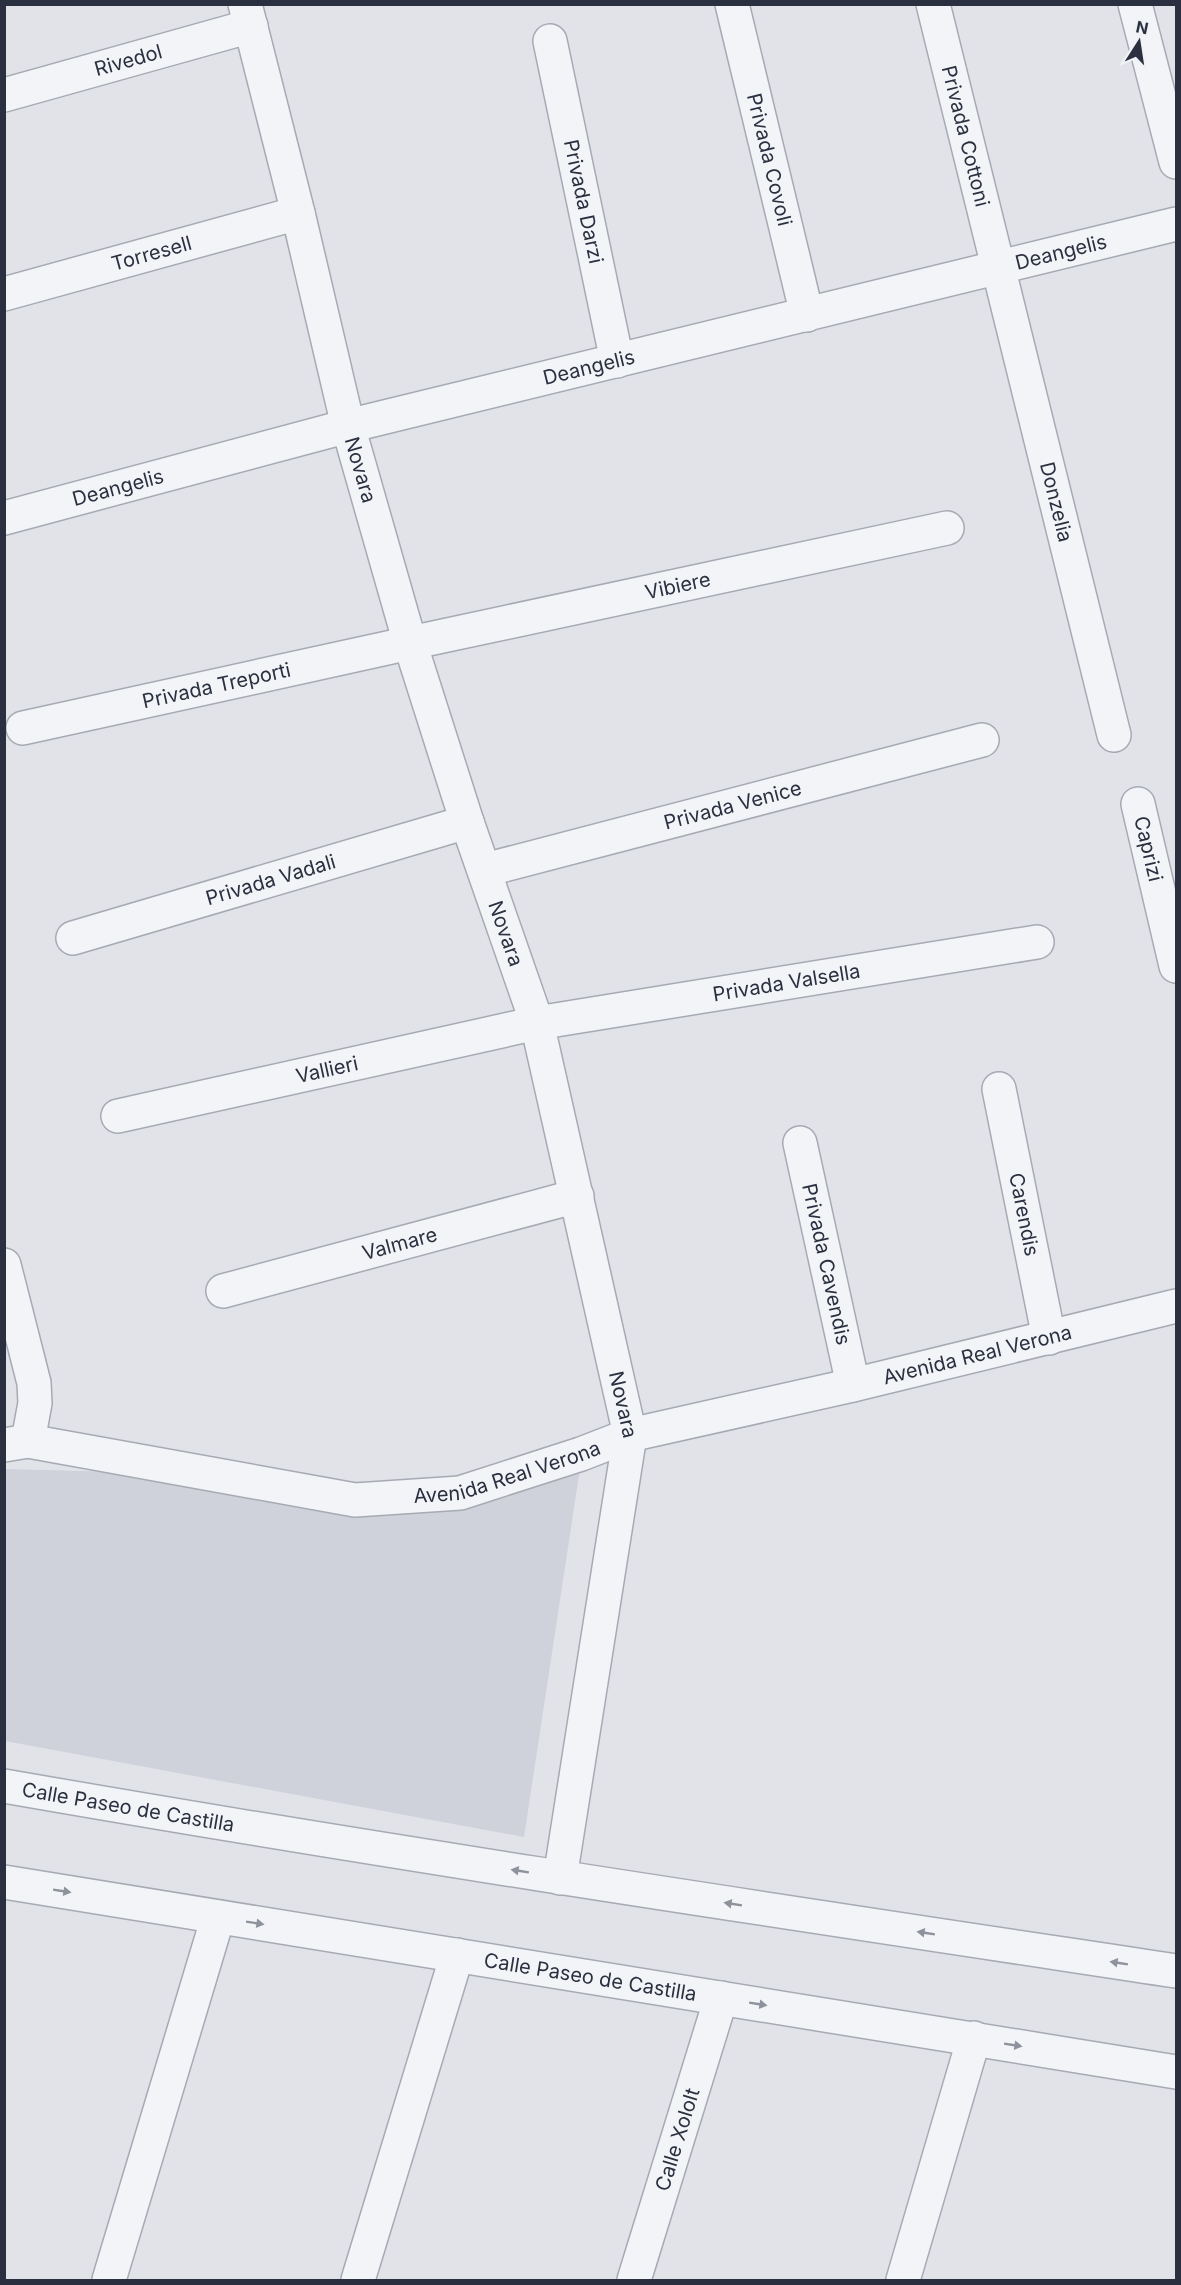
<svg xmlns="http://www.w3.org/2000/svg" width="1181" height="2285" font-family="Inter,sans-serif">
<rect width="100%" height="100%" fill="#e1e3e9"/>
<polygon fill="#cfd2db" points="581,1462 524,1837 5,1741 4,1469 123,1472 349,1511"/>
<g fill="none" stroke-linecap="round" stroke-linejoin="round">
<g stroke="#a6aab3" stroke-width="36">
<g id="minor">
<path id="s1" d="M245 4 298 213 348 426 410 643 467 822 537 1023 630 1435 560 1878"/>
<path id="s2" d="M732 4 807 315"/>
<path id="s3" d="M933 4 1114 735"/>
<polyline points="1135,4 1176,162"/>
<path id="s4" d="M550 41 617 361"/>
<path id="s5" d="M4 95 251 26"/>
<path id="s6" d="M4 294 298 213"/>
<path id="s7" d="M4 518 348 426 1176 224"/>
<path id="s8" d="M23 728 410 643 947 528"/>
<path id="s9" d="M1138 804 1176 966"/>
<path id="s10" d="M485 870 982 740"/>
<path id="s11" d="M73 938 467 822"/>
<path id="s12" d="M999 1089 1049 1338"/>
<path id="s13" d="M118 1116 537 1023 1037 942"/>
<path id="s14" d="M800 1143 853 1385"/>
<polyline points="4,1265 34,1383 35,1403 28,1441"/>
<path id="s15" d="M223 1291 577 1196"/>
<path id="s16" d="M4 1445 28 1441 355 1500 460 1493 581 1454 630 1435 853 1385 1176 1306"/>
<path id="s17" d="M4 1786C394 1854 785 1912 1176 1971"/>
<path id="s18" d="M4 1882 1176 2072"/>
<polyline points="109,2280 218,1917"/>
<polyline points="358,2280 457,1955"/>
<path id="s19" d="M634 2280 721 1998"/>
<polyline points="903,2280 974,2038"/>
</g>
</g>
<use href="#minor" stroke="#f3f4f7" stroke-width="33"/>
</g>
<defs><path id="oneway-solid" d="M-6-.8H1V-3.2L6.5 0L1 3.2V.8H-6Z" transform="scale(1.5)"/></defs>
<g fill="#8e929c">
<use href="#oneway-solid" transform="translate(520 1871) rotate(-171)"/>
<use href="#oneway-solid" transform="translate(62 1891) rotate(9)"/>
<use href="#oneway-solid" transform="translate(733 1904) rotate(-171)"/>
<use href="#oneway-solid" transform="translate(255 1923) rotate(9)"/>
<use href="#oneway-solid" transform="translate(926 1933) rotate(-171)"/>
<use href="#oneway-solid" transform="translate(1119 1963) rotate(-171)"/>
<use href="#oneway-solid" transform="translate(758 2004) rotate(9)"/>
<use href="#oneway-solid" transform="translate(1013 2045) rotate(9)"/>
</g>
<g text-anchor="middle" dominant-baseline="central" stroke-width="4.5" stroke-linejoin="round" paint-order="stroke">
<g font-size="20" fill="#2a3040" stroke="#f0f2f6">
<text stroke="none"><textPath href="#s5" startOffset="129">Rivedol</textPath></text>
<text stroke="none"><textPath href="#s3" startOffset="136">Privada Cottoni</textPath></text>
<text stroke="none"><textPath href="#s2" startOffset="160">Privada Covoli</textPath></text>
<text stroke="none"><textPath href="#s4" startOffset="164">Privada Darzi</textPath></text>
<text stroke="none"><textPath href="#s7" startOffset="1090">Deangelis</textPath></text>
<text stroke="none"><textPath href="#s6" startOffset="153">Torresell</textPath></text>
<text stroke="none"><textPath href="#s7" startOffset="604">Deangelis</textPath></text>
<text stroke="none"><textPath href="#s1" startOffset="480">Novara</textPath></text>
<text stroke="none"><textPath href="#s7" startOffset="118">Deangelis</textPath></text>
<text stroke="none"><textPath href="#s3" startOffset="513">Donzelia</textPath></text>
<text stroke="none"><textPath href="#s8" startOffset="670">Vibiere</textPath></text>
<text stroke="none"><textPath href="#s8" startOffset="198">Privada Treporti</textPath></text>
<text stroke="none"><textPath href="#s10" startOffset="256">Privada Venice</textPath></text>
<text stroke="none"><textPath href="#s9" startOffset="46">Caprizi</textPath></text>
<text stroke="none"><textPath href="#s11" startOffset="206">Privada Vadali</textPath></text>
<text stroke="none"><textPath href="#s1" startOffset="966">Novara</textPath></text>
<text stroke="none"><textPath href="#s13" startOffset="682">Privada Valsella</textPath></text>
<text stroke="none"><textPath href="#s13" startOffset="214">Vallieri</textPath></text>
<text stroke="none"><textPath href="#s12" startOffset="128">Carendis</textPath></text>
<text stroke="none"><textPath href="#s15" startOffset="183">Valmare</textPath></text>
<text stroke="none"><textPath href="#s14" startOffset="124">Privada Cavendis</textPath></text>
<text stroke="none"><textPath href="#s16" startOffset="998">Avenida Real Verona</textPath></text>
<text stroke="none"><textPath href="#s1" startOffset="1452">Novara</textPath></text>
<text stroke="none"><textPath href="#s16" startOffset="512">Avenida Real Verona</textPath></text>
<text stroke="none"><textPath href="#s17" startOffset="126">Calle Paseo de Castilla</textPath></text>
<text stroke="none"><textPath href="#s18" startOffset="594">Calle Paseo de Castilla</textPath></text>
<text stroke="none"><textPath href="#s19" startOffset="147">Calle Xololt</textPath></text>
</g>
</g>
<rect width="1181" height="2285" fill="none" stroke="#2a3040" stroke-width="12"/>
<g transform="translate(1139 42) rotate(12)" stroke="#f0f2f6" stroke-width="4.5" paint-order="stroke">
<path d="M0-4.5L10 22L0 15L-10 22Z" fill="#2a3040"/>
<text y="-9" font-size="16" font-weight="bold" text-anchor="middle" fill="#2a3040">N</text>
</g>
</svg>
